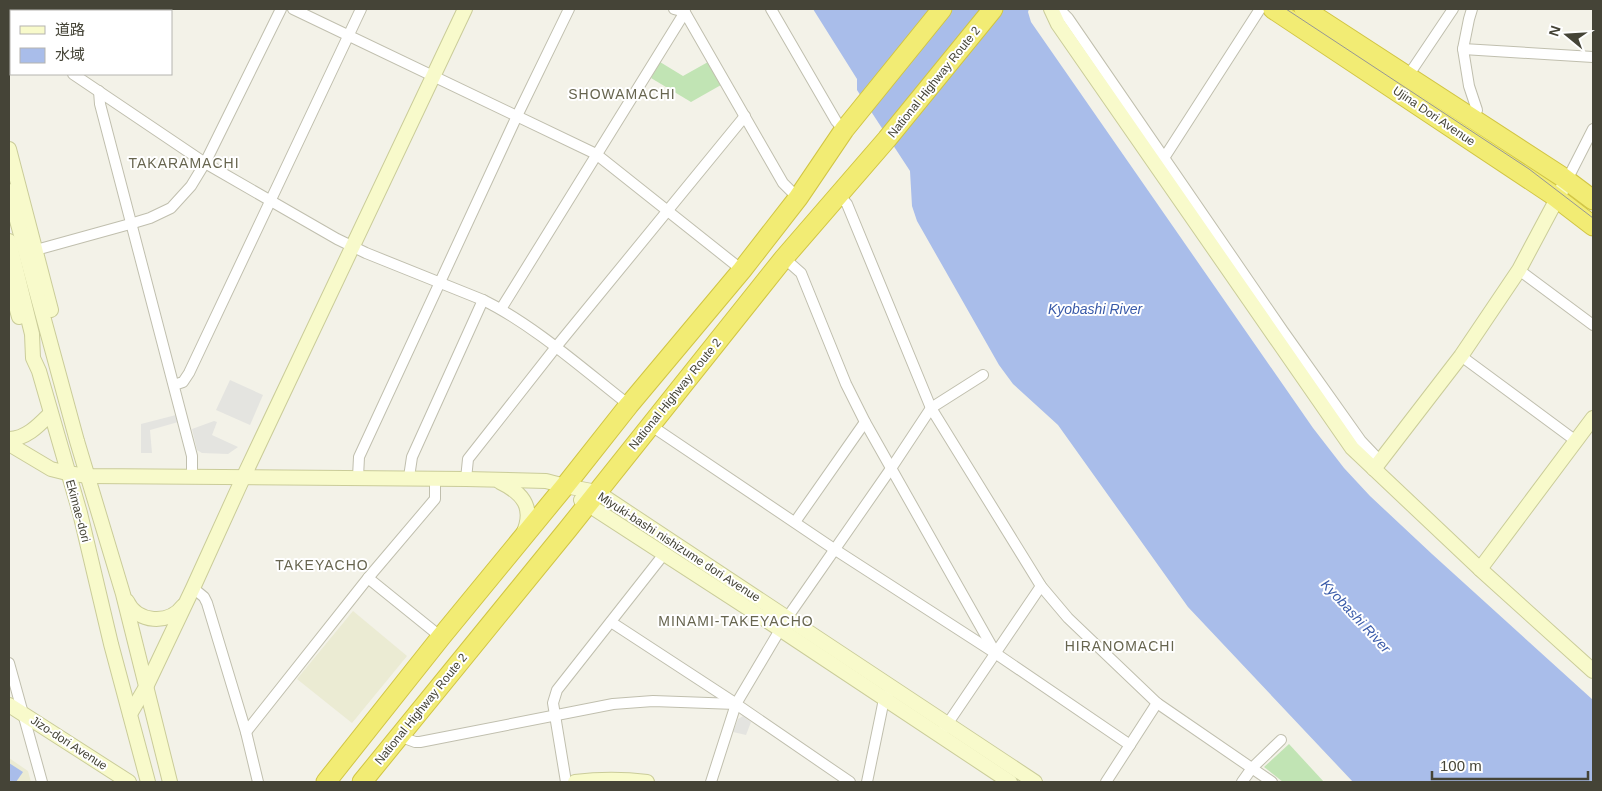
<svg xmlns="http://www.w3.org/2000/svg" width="1602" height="791" font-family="Arial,'Noto Sans JP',sans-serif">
<rect width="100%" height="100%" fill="#f3f2e8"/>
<g fill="#ebebd3">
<polygon points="353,611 407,656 352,723 297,679"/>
<polygon points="9,758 28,771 31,782 9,782"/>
</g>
<g fill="#c1e4b4">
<polygon points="660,62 683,76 708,62 721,85 691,102 651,78"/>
<polygon points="1289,744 1324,782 1283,782 1264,767"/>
</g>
<g fill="#e4e4e0">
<polygon points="230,380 263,395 250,425 216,410"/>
<polygon points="176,415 178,422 150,430 152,453 141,453 141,424"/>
<polygon points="214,421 217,422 212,435 238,447 228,454 202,453 197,450 192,429"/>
<polygon points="743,716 751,722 746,735 733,732 738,719"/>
</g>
<g fill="#a9bdea">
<polygon points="813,9 1029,9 1028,12 1031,22 1313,428 1344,468 1370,496 1432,554 1593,700 1593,782 1353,782 1188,607 1058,425 1013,384 999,365 917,221 912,206 910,171 857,90 857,79"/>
<polygon points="9,763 23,772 16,782 9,782"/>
</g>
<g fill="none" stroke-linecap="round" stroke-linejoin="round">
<g stroke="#c0bfae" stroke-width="12">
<g id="street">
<polyline points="293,9 596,154 742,270"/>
<polyline points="683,9 783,183 798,198"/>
<polyline points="771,9 836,121 844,130"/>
<polyline points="1059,9 1068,18 1283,331 1361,441 1380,461"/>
<polyline points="1472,9 1469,19 1463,49 1469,86 1477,110 1472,118"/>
<polyline points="9,31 11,33"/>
<polyline points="1463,49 1593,57"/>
<path d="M73 74 205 163 337 239 366 253 483 300C534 325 584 370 629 405"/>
<polyline points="1406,79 1453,9"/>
<polyline points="99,91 100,104 192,456 192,476"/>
<polyline points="1164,158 1260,9"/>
<polyline points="1567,180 1593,129"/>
<polyline points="839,195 847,204 931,408 1041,586 1068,618 1157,703 1272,782"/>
<polyline points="36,250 130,224 150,218 171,208 191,186 205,163 281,9"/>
<polyline points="784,258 801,273 846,384 865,422 995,652"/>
<polyline points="1519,270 1593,325"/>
<polyline points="501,309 685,12 674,9"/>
<polyline points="1461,356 1576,441"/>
<polyline points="174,385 183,382 189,373 361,9"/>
<polyline points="650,425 834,549 995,653 1130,745"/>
<polyline points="358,477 359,457 517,116 569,9"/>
<polyline points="409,477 412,457 483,300"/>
<polyline points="466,479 468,459 556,347 745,116"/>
<polyline points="795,522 865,422"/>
<polyline points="368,578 441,637"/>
<polyline points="193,588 204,597 207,603 246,732 258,782"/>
<polyline points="611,622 735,703"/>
<polyline points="9,663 42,782"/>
<polyline points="944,729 1041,586"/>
<polyline points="246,732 368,578 435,499 435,479"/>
<polyline points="399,736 415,742 420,742 613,704 653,701 736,704 850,782"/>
<polyline points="566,782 553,703 557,690 664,554"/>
<polyline points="711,782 736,704 787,618 892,467 931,408 983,375"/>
<polyline points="867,782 881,714 884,699 888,694"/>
<polyline points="1106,782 1157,703"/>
<polyline points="1242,782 1252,768 1281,740"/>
</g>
</g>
<g stroke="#cacc99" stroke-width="16">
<g id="secondary">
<polyline points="1051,9 1058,24 1352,448 1480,569 1593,671"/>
<polyline points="9,149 51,310"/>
<polyline points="9,191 77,441 123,594 170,782"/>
<polyline points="9,241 32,334 33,358 39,371 80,513 111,644 148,782"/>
<polyline points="9,280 19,317"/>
<path d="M9 439C26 439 39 425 50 414"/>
<polyline points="9,444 51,469 67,473 88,476 466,479 546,481 565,486 597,492 1035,782"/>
<polyline points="1374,469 1461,356 1519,270 1567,180"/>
<path d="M500 482C523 493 535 508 523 534"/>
<polyline points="581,500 769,622 1010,782"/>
<polyline points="1480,569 1593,418"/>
<path d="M127 601C137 623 169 625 183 606"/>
<polyline points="9,705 129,782"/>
<polyline points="130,714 146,687 193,588 243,478 465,9"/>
<path d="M575 782C600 779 623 779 647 782"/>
</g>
</g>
<g stroke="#d1c544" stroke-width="21">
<g id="highway">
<polyline points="1273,9 1550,193 1593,226"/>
<polyline points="1304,9 1561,176 1593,200"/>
<polyline points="326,782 441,637 565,486 629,405 742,270 798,198 844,130 942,9"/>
<polyline points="362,782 568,529 784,258 887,139 993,9"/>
</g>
</g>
<use href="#street" stroke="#fff" stroke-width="10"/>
<use href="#secondary" stroke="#f8facb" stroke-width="14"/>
<use href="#highway" stroke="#f2ec74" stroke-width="19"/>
<polyline stroke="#969696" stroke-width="1" points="1286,9 1529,169 1593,218"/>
</g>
<g text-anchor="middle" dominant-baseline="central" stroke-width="4" stroke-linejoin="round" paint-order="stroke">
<g font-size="12" fill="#454437" stroke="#fff">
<text transform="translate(934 82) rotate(-51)">National Highway Route 2</text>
<text transform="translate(1434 116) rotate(34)">Ujina Dori Avenue</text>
<text transform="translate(675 394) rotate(-51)">National Highway Route 2</text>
<text transform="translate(78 511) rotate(75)">Ekimae-dori</text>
<text transform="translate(679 547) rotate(33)">Miyuki-bashi nishizume dori Avenue</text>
<text transform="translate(421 709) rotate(-51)">National Highway Route 2</text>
<text transform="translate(69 743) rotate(33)">Jizo-dori Avenue</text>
</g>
<g font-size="14" letter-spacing="1" fill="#67654f" stroke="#fff">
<text x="622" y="94">SHOWAMACHI</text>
<text x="184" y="163">TAKARAMACHI</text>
<text x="322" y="565">TAKEYACHO</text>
<text x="736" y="621">MINAMI-TAKEYACHO</text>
<text x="1120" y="646">HIRANOMACHI</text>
</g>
<g font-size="14" font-style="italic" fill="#395aa9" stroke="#fff">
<text x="1095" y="309">Kyobashi River</text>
<text transform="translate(1356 616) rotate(47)">Kyobashi River</text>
</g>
</g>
<rect width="1602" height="791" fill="none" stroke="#454437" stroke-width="20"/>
<rect x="10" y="10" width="162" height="65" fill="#ffffff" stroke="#b5b4af"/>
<rect x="20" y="26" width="25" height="8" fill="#f8facb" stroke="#b5b4af"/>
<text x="55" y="35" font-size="15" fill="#454437">道路</text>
<rect x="20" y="48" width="25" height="15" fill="#a9bdea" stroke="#b5b4af"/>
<text x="55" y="60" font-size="15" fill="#454437">水域</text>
<g transform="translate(1567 35) rotate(288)" stroke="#ffffff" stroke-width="4" paint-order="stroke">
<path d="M0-4L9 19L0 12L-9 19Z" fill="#454437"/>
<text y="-8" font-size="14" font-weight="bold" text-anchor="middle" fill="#454437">N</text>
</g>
<path d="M1432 771v8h156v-8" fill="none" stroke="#454437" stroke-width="2.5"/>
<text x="1440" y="771" font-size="15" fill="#454437" stroke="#ffffff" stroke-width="4" paint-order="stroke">100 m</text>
</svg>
